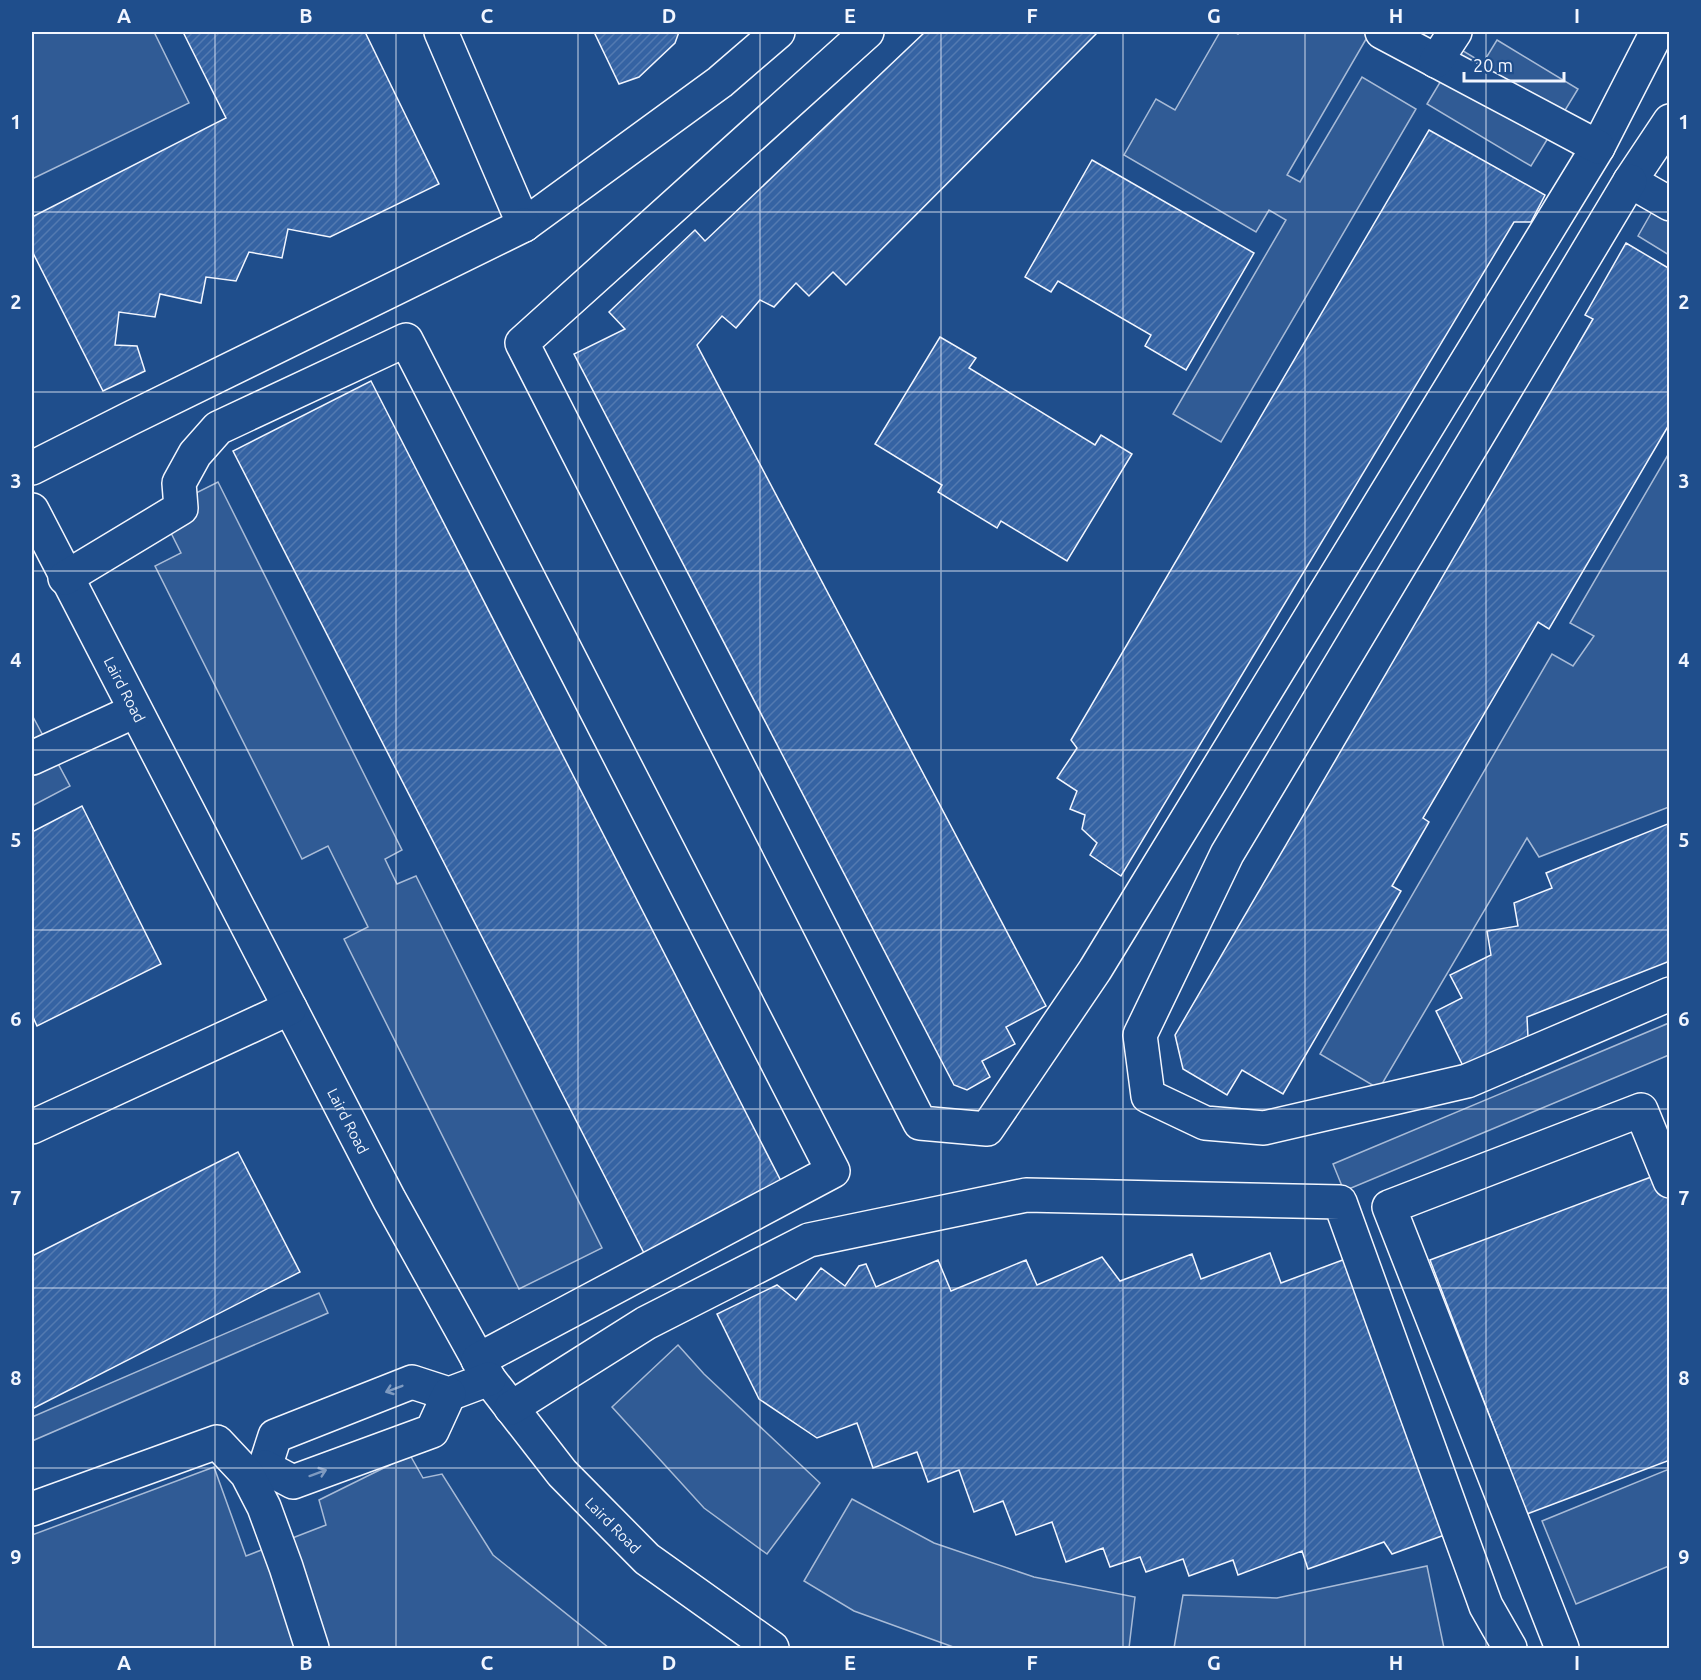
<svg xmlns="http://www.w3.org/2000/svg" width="1701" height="1680" font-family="Ubuntu,sans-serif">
<defs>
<pattern id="building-hatch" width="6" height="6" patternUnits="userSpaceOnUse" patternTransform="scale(1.5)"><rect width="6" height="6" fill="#3563a3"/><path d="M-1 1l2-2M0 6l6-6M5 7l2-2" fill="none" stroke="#537ab1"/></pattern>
</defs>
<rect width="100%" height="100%" fill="#1f4e8c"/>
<g fill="#305b95" stroke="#a8bbd7" stroke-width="1.5">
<polygon points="32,32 154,32 189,103 32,179"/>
<polygon points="1220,32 1234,32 1238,34 1239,32 1409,32 1369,34 1287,175 1300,182 1362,77 1416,109 1221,442 1173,414 1286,220 1269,210 1256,232 1124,155 1156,99 1175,110"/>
<polygon points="1497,40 1578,89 1531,166 1427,104 1460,49 1483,63"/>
<polygon points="1669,182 1669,255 1638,236"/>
<polygon points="1669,453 1669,807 1539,857 1527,838 1379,1089 1320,1054 1552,654 1573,666 1594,636 1570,623"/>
<polygon points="218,482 402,850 385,859 397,884 416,876 602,1248 519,1289 344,939 368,927 328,846 302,859 155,566 181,553 160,511"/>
<polygon points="32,715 70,786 32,806"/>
<polygon points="1669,1023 1669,1055 1344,1191 1333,1164"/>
<polygon points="319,1293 328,1313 32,1441 32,1417"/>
<polygon points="678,1345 704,1374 820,1483 767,1554 704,1508 612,1407"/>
<polygon points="410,1455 423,1478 442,1474 493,1555 609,1648 32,1648 32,1535 214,1467 246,1556 326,1525 319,1500"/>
<polygon points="1669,1469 1669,1566 1576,1604 1542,1521"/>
<polygon points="852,1499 934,1543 1034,1577 1135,1597 1129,1648 956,1648 854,1611 804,1581"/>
<polygon points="1427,1566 1444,1648 1174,1648 1183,1595 1277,1598"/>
</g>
<g fill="url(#building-hatch)" stroke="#f2f6ff" stroke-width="1.5">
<polygon points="183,32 365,32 439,184 330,237 288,229 282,258 249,252 236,281 206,277 201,303 160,294 155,317 119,312 115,345 137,346 145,371 103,391 32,251 32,217 226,118"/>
<polygon points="594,32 679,32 675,43 639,77 619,84"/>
<polygon points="925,32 1098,32 846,285 833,272 809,296 796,283 774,307 760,300 736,328 722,316 697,345 1046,1006 1006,1027 1015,1044 982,1061 990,1077 967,1090 954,1085 574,354 625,329 609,312 695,230 705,241"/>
<polygon points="1429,130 1545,195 1531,222 1514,222 1121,876 1090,855 1097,843 1082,829 1085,815 1070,809 1077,791 1057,778 1077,748 1071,740"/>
<polygon points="1092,160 1254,253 1186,370 1145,346 1151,335 1058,281 1051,292 1025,277"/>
<polygon points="1626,243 1670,269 1670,423 1549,629 1538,622 1423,818 1429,822 1392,886 1401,891 1283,1094 1242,1070 1227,1095 1183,1069 1175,1035 1593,319 1585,315"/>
<polygon points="940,337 976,358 969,368 1095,445 1101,435 1132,454 1067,561 1001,521 997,528 938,492 942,485 875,444"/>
<polygon points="371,381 783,1185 645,1255 233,451"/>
<polygon points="82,806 161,964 37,1026 32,1015 32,832"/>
<polygon points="1670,823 1670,961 1527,1017 1528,1037 1464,1068 1436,1011 1462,998 1450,975 1491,955 1487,931 1518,926 1514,903 1552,888 1546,873"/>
<polygon points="238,1152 300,1272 32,1409 32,1256"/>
<polygon points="1659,1174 1670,1202 1670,1460 1527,1514 1430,1260"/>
<polygon points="1270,1253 1281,1283 1348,1258 1450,1533 1392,1554 1384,1542 1308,1569 1302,1551 1238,1575 1233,1560 1189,1576 1183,1559 1146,1572 1140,1557 1110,1567 1103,1548 1066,1562 1052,1522 1016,1535 1003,1501 974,1512 959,1470 928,1482 917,1452 873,1468 857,1423 817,1438 759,1399 717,1314 777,1285 796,1300 821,1268 845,1286 859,1266 866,1264 876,1287 938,1260 951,1291 1026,1260 1037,1285 1102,1257 1120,1281 1192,1254 1201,1279"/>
</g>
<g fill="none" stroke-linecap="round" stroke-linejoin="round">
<g stroke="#f2f6ff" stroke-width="36">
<g id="minor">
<polyline points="441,32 524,225 720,82 778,32"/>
<polyline points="867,32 522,343 920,1123 987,1129 1095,970 1598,147 1657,32"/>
<polyline points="1382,32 1598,147"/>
<polyline points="1436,61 1455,32"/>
<polyline points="1670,121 1630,181 1670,204"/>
<polyline points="1630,181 1227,854 1140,1035 1148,1096 1205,1123 1264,1128 1467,1081 1670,994"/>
<polyline points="32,468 131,418 524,225"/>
<path id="s1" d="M32 510 389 1199 489 1379 562 1473 647 1559 772 1648"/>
<polyline points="65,578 181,508 179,483 195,454 218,428 406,340 833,1171 478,1360"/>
<polyline points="32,758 135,711"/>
<polyline points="32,1127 290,1008"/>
<polyline points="511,1408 646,1323 809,1240 1026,1195 1340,1202 1482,1595 1486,1606 1510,1648"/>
<polyline points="265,1467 275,1436 412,1382 449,1394 489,1379"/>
<polyline points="265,1467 293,1482 432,1431 449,1394"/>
<polyline points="32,1509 217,1442 247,1474 264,1507 286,1567 312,1648"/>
<polyline points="1562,1648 1389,1207 1641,1110 1670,1181"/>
</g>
</g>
<use href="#minor" stroke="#1f4e8c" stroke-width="33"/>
</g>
<defs><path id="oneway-shaft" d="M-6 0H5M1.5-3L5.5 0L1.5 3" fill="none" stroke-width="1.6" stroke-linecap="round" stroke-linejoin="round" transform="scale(1.5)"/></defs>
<g stroke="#7e9ac0">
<use href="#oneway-shaft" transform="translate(394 1389) rotate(159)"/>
<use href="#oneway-shaft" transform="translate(318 1473) rotate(-20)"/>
</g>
<path fill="none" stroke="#f2f6ff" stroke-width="1.5" stroke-opacity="0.55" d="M215 32V1648M396 32V1648M578 32V1648M760 32V1648M941 32V1648M1123 32V1648M1305 32V1648M1486 32V1648M32 212H1670M32 392H1670M32 571H1670M32 750H1670M32 930H1670M32 1109H1670M32 1288H1670M32 1468H1670"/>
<g text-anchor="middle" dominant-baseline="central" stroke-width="4.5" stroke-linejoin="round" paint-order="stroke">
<g font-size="15" fill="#f2f6ff" stroke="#1f4e8c">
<text stroke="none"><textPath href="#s1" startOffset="202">Laird Road</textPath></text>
<text stroke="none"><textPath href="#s1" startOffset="688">Laird Road</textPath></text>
<text stroke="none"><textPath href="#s1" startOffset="1174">Laird Road</textPath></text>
</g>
</g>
<rect width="1701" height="1680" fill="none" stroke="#1f4e8c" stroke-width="66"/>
<path d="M1464 72v9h100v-9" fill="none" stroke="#f2f6ff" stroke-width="3"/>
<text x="1473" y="72" font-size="18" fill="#f2f6ff" stroke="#1f4e8c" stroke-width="4.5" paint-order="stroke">20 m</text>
<rect x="33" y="33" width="1635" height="1614" fill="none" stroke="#f2f6ff" stroke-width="2"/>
<g font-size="20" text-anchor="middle" font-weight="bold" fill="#f2f6ff">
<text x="124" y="23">A</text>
<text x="306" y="23">B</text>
<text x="487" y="23">C</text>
<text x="669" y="23">D</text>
<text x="850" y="23">E</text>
<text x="1032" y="23">F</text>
<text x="1214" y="23">G</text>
<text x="1396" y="23">H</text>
<text x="1577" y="23">I</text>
<text x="16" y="129">1</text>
<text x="1684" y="129">1</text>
<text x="16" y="309">2</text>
<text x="1684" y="309">2</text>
<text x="16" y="488">3</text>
<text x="1684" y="488">3</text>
<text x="16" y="667">4</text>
<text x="1684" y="667">4</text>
<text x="16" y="847">5</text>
<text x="1684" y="847">5</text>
<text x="16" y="1026">6</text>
<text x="1684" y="1026">6</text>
<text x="16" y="1205">7</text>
<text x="1684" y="1205">7</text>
<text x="16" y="1385">8</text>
<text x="1684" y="1385">8</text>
<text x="16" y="1564">9</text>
<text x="1684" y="1564">9</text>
<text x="124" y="1670">A</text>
<text x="306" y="1670">B</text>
<text x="487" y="1670">C</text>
<text x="669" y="1670">D</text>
<text x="850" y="1670">E</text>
<text x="1032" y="1670">F</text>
<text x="1214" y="1670">G</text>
<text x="1396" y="1670">H</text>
<text x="1577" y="1670">I</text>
</g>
</svg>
